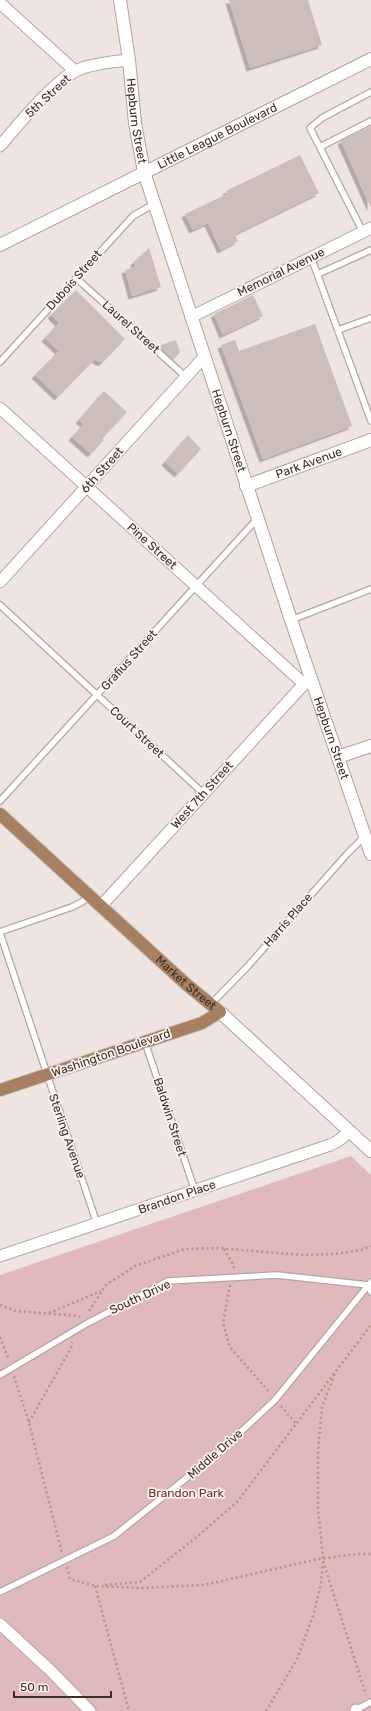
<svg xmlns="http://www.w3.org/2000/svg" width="371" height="1711" font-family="Rubik,sans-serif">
<defs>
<filter id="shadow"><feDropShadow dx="-3.5" dy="3.5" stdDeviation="0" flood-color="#0004"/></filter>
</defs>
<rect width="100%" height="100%" fill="#eee5e2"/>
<polygon fill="#e0b9bc" points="351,1156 371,1175 371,1711 0,1711 0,1275"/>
<g fill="#ccbebb" filter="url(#shadow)">
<polygon points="229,0 308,0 322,45 250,68"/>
<polygon points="371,126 371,208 341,141"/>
<polygon points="300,155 319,193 235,234 238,241 221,250 208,223 193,230 185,214 227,194 226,191"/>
<polygon points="149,248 161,287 132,296 125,270 135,267 134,262"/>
<polygon points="76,290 125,339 103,362 99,362 95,359 58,397 35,375 59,351 45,338 59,323 51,315"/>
<polygon points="253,295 263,316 223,335 214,314"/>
<polygon points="315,324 352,426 263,459 221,345 235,340 239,351"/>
<polygon points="176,340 180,352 173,360 158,346"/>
<polygon points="104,391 127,412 102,439 104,440 91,454 72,437 84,424 79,420"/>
<polygon points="188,435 201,449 178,474 165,462"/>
</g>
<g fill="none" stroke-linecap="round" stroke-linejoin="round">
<g stroke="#b3a6a0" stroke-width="8">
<g id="lane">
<polyline points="320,147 371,121"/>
<polyline points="363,232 310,128 322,118 371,92"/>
<polyline points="311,257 371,421"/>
<polyline points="318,274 371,250"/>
<polyline points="76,278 186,377"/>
<polyline points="338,330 371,318"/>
<polyline points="0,362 133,216 154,204"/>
<polyline points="0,605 204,794"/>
<polyline points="291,620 371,589"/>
<polyline points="0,801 257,519"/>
<polyline points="0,932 72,907 82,902 89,896"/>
<polyline points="0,933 97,1224"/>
<polyline points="211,1004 248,966 347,854 364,837"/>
<polyline points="145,1042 195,1191"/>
<polyline points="0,1375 86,1324 168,1281 277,1275 368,1285 371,1292"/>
<polyline points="0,1592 114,1536 219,1452 275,1400 371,1282"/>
<polyline points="355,1710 371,1702"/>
</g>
</g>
<g stroke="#b3a6a0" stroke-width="13">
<g id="street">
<polyline points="0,3 75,71"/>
<path d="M0 146C18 125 56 78 80 69 95 63 113 62 129 60"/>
<polyline points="191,317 371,228"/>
<polyline points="0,408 304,684"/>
<polyline points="0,582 204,357"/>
<polyline points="101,906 304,684 310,682"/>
<polyline points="0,1256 330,1145 338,1141 350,1131"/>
<polyline points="0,1624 50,1670 90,1711"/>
<polyline points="356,1710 356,1711"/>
</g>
</g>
<g stroke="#b4a29a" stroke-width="14">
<g id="secondary">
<path id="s1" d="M120 0 129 60 135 123 144 172 291 620 371 854"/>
<path id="s2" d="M0 245 371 59"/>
<path id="s3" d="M246 486 371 440"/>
<polyline points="338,757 371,746"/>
<polyline points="220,1012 371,1151"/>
</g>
</g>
<g stroke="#cac4c1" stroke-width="14">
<g id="primary">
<path id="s4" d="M0 814 186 984 220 1012 202 1023 0 1090"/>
</g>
</g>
<g stroke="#b49380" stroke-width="2.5" stroke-dasharray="2 3" stroke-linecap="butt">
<polyline points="224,1249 234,1266 233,1270"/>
<polyline points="230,1285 223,1323 230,1347 270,1393"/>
<polyline points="0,1305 16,1311 78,1316 80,1317"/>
<polyline points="89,1311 106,1285 135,1266 185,1249 217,1248 303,1255 334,1254 361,1250 371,1246"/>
<polyline points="49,1313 101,1291"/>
<polyline points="0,1337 9,1360"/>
<polyline points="14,1376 29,1423 62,1553"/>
<polyline points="281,1406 296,1424"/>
<polyline points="29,1422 71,1348 72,1342"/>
<polyline points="323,1561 366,1695"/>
<polyline points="67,1567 70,1579 95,1586 144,1588 204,1585 318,1559 357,1554 371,1554"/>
<polyline points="105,1585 140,1582 193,1540 237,1502 371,1325"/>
<polyline points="95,1586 129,1711"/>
<polyline points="266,1711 297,1659 313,1616 321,1584 323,1558 318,1509 318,1450 322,1407 335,1373"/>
</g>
<use href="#lane" stroke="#fff" stroke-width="5.5"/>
<use href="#street" stroke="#fff" stroke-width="11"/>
<use href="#secondary" stroke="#fff" stroke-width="12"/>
<use href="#primary" stroke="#a77f63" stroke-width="12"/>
</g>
<g text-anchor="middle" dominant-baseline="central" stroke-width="3.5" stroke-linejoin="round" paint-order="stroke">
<g font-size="12" fill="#402d21" stroke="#faf4f3">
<text transform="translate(48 96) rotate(-43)">5th Street</text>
<text stroke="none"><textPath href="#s1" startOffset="122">Hepburn Street</textPath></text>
<text stroke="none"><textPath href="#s2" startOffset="243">Little League Boulevard</textPath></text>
<text transform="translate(281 272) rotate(-26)">Memorial Avenue</text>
<text transform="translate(74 280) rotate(-48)">Dubois Street</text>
<text transform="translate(131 327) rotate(42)">Laurel Street</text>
<text stroke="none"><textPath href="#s1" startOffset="446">Hepburn Street</textPath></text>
<text stroke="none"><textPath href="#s3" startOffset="67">Park Avenue</textPath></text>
<text transform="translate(102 470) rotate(-48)">6th Street</text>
<text transform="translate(152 546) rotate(42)">Pine Street</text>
<text transform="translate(129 660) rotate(-48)">Grafius Street</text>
<text transform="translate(137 732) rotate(43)">Court Street</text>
<text stroke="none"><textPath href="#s1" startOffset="770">Hepburn Street</textPath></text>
<text transform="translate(202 795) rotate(-48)">West 7th Street</text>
<text transform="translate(288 920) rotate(-49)">Harris Place</text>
<text stroke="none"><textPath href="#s4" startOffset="251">Market Street</textPath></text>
<text transform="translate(111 1053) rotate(-19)">Washington Boulevard</text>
<text transform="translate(170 1117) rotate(72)">Baldwin Street</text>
<text transform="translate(67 1136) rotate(71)">Sterling Avenue</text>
<text transform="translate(177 1197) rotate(-19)">Brandon Place</text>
<text transform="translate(140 1297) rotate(-25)">South Drive</text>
<text transform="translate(215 1454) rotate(-41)">Middle Drive</text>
</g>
<g font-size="12" fill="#7b2c27" stroke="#faf4f3">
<text x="186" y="1493">Brandon Park</text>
</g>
</g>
<path d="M14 1691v6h97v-6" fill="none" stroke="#402d21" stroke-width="2"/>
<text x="20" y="1691" font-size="12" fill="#402d21" stroke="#faf4f3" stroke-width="3" paint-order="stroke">50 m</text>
</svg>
